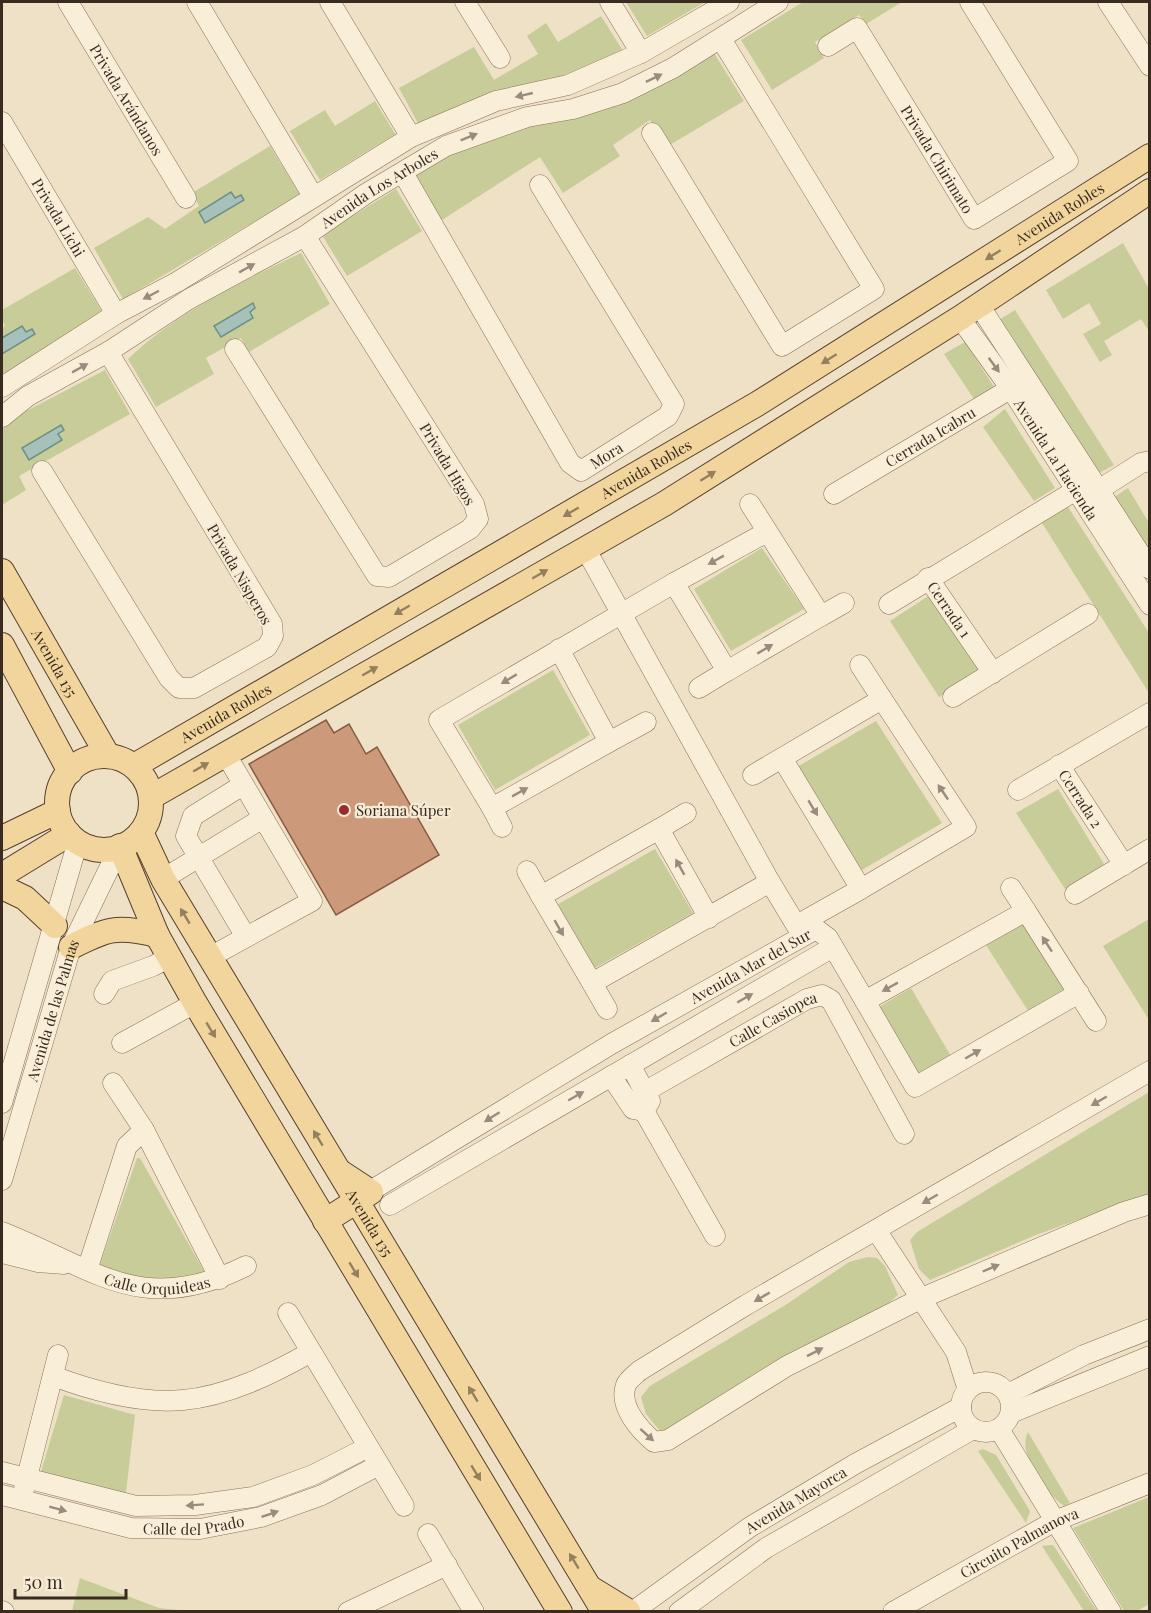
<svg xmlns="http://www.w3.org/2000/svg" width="1151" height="1613" font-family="'Playfair Display',serif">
<rect width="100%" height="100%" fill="#eee1c5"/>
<g fill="#c8cc98" fill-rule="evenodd">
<polygon points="626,2 705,2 647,36"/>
<polygon points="803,2 902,2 866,24 859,15 815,42 824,58 772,90 741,40"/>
<polygon points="601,16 625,54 419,125 399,88 474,47 494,80 538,54 527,36 546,23 558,42"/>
<polygon points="714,53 744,101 668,146 650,120 613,145 620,156 563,193 540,157 442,220 413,174 450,154 523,128 590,113 631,100"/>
<polygon points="375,101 395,134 320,180 290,131 325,110 335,126"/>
<polygon points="270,146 300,195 123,299 94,248 148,217 165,229 199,206 192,193"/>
<polygon points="396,189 422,231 347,276 322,235"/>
<polygon points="1123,243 1149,289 1149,331 1141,319 1104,341 1112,355 1100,362 1083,334 1101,324 1089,303 1063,319 1046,290"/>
<path d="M301 253 330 304 249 352 241 338 206 358 214 374 156 407 128 359C177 312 241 282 301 253ZM255 308 250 311 253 318 221 337 214 326Z"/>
<polygon points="75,268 104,315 2,374 2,354 34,334 26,333 22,326 2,338 2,328 5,326 2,319 2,310"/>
<polygon points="1015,310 1114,465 1097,474 994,323"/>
<polygon points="965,342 994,387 974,399 944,354"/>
<path d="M105 370 130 414 19 476 26 490 2 505V430L11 419ZM64 430 58 434 62 440 29 459 23 448Z"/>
<polygon points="1005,409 1055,488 1034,501 983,427"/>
<polygon points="1128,488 1149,523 1149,559 1111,499"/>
<polygon points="1068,507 1149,633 1149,693 1042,523"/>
<polygon points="762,548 804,609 731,651 694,589"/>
<polygon points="930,595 980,672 939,697 890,621"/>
<polygon points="553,670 590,735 495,790 458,725"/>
<polygon points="876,721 942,823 860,871 797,767"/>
<polygon points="1058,789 1104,864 1065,889 1016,813"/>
<polygon points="655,849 693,913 591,970 555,906"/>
<polygon points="1149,919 1149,1020 1103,946"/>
<polygon points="1023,922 1066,991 1030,1014 986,945"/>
<polygon points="911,988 952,1058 912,1081 872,1011"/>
<polygon points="1149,1092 1149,1194 1036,1235 930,1280 919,1269 910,1240 917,1232"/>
<polygon points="137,1158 140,1158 205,1273 164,1283 98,1270"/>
<polygon points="868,1257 877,1258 885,1266 898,1295 883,1308 675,1429 660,1431 646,1414 641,1397 650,1386 787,1304 849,1262"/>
<polygon points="64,1395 135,1415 125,1501 39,1478"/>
<path d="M1028 1432 1070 1503 1064 1506C1046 1493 1016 1454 1028 1432Z"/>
<polygon points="983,1449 996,1455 1030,1511 1026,1523 978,1451"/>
<polygon points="1149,1497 1149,1604 1137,1611 1124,1611 1073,1528"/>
<polygon points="1053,1545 1097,1611 1084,1611 1042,1546"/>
<polygon points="80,1578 159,1608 187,1611 72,1611"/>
</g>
<g fill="#a6c1b9" stroke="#6d9086" stroke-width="1.5">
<polygon points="231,192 235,198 241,195 244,200 205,223 199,212"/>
<polygon points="253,303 255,308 250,312 253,318 221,337 214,326"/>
<polygon points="22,326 26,332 32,329 35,334 2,354 2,338"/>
<polygon points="61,425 64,430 58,434 62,440 29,460 22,448"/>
</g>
<polygon fill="#cc9a7b" stroke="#885b41" stroke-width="1.5" points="326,720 334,733 349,724 366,754 377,747 439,855 336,915 249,764"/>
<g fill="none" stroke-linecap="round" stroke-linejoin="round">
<g stroke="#89725b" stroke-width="21">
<g id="minor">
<path id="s1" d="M68 2 186 198"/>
<polyline points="197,2 313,196"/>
<polyline points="330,2 411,137"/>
<polyline points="465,2 500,58"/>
<polyline points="610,2 641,53"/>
<polyline points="1108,2 1150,66"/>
<path id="s2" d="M828 46 857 28 974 219 1068 161 970 2"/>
<path id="s3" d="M2 122 116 314"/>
<polyline points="652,133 782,346 874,289 721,39"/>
<path id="s4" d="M403 173 570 463 581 471 668 416 674 404 540 185"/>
<polyline points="979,305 1150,569"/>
<path id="s5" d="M960 318 1011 389 1150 605"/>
<polyline points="235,349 377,576 389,577 470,529 478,519 474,504 305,236"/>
<polyline points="2,387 116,314 177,282 411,137 496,101 568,85 641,53 729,2"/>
<path id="s6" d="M2 417 28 396 108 352 189 299 305 236 367 193 446 146 527 117 573 109 623 93 673 68 778 2"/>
<polyline points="42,471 169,678 179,688 194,688 267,647 273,636 272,624 108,352"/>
<path id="s7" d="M834 494 1020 383"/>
<polyline points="1086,498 1141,463 1150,461"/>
<polyline points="750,504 821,616 727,671 674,583 767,532"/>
<polyline points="585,548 770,882"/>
<path id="s8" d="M928 578 993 673"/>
<polyline points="889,604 1086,484"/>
<polyline points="821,616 844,603"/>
<polyline points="559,649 609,742 492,808 439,720 674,583"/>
<polyline points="860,665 882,699"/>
<polyline points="699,688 727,671"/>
<polyline points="953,697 1088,614"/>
<polyline points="609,742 646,722"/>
<path id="s9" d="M1059 765 1124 865"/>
<polyline points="753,775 882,699 966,827 861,889 782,758"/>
<polyline points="243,785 193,816 186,836 246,937"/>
<polyline points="1018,790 1150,713"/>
<polyline points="492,808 502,827"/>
<polyline points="659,829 686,813"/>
<polyline points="527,871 541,896"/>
<polyline points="163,879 263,818"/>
<polyline points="1011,888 1026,911"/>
<polyline points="1075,894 1150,849"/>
<polyline points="709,918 659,829 541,896 592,983 770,882 802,935"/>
<polyline points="797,925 861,889"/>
<polyline points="210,957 312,901 225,753"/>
<polyline points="592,983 607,1009"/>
<polyline points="1079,993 915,1087 865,1001 1026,911 1096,1021"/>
<polyline points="104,994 112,981 153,966 170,957"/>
<polyline points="122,1043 195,1003"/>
<path d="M1150 1071 746 1305 639 1371C635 1375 628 1380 626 1385 618 1406 640 1430 654 1442L668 1440 787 1366 922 1298 1124 1212 1150 1204"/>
<polyline points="611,1076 633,1109 644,1111 650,1101 630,1065"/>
<polyline points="113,1083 144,1130 220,1279"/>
<path id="s10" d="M646 1091 807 999 822 995 831 1000 904 1134"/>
<polyline points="2,1103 78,841"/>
<polyline points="644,1111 715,1236"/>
<path id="s11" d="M2 1180 71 947 120 846"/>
<path id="s12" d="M377 1187 613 1043 816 929 828 938 865 1001"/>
<polyline points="390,1205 833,947"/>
<polyline points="876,1230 956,1352 968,1390"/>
<path id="s13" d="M2 1232C96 1269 141 1318 246 1266"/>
<polyline points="2,1253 38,1262 64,1264"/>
<polyline points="87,1270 127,1146 144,1130"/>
<polyline points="288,1313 404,1506"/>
<path d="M53 1376C93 1391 139 1404 183 1400 228 1396 272 1374 311 1352"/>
<circle cx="986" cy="1407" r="25"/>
<polyline points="1008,1394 1084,1355 1150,1329"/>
<polyline points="1011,1413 1150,1356"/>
<polyline points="999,1429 1111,1612"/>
<polyline points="2,1472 136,1506 195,1505 253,1497 313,1475 368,1447"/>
<polyline points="24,1489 58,1355"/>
<path id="s14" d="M2 1495 131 1528 200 1529 261 1517 322 1495 379 1465"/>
<polyline points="428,1534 474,1612"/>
<path id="s15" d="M639 1607 750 1527 855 1464 961 1407"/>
<polyline points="2,1611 4,1612"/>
<polyline points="348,1612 447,1565"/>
<polyline points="679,1612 766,1548 973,1429"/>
<path id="s16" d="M893 1612 1055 1521 1150 1483"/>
</g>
</g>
<g stroke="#57402f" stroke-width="26">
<g id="major">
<path id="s17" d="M2 571 108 756"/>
<polyline points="2,645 70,772"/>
<circle cx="104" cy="803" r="47"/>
<path id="s18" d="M134 766 757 404 1150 156"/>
<polyline points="151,797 664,504 960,318 1150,191"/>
<path id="s19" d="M141 832 163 879 604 1612"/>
<polyline points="2,838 58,811"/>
<polyline points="120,846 157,935 195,1003 560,1612"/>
<polyline points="2,875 69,834"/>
<polyline points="2,887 25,898 55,926"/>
<path d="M71 947C107 929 116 925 157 935"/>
<polyline points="325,1221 371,1192 342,1173"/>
<polyline points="592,1589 628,1611"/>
</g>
</g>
<use href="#minor" stroke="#f9eed8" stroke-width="20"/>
<use href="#major" stroke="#f1d59d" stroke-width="24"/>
</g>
<defs><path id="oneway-solid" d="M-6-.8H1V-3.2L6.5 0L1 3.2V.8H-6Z" transform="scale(1.5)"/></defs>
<g fill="#998c7c">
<use href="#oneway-solid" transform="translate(654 78) rotate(-26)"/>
<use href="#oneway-solid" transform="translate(524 95) rotate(167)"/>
<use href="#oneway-solid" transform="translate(469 137) rotate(-22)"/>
<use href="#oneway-solid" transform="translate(247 268) rotate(-29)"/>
<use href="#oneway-solid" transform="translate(151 295) rotate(152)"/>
<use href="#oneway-solid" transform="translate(994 365) rotate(54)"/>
<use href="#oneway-solid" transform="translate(80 368) rotate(-29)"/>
<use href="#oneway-solid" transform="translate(716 560) rotate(151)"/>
<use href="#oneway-solid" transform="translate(765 649) rotate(-31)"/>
<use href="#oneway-solid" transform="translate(509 679) rotate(149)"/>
<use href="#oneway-solid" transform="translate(520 792) rotate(-29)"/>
<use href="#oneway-solid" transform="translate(943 792) rotate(-124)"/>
<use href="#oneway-solid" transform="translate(813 808) rotate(59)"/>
<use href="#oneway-solid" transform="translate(680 867) rotate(-119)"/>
<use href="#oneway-solid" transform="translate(559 928) rotate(60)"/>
<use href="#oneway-solid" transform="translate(1047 944) rotate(-123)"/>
<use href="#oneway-solid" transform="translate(890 987) rotate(151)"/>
<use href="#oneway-solid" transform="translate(745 998) rotate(-30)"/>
<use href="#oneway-solid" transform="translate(659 1017) rotate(150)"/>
<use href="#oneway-solid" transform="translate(973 1054) rotate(-30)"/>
<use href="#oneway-solid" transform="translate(576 1096) rotate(-30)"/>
<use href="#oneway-solid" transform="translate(1099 1101) rotate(150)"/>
<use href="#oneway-solid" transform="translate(492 1117) rotate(148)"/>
<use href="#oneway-solid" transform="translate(930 1199) rotate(150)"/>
<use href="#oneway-solid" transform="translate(991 1268) rotate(-23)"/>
<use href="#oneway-solid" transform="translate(762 1297) rotate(150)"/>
<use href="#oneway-solid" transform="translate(815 1352) rotate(-27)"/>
<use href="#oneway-solid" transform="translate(647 1435) rotate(42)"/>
<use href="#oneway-solid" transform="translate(195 1505) rotate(176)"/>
<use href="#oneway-solid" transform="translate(58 1509) rotate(15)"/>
<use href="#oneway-solid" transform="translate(270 1514) rotate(-19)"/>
</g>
<g fill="#95805e">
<use href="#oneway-solid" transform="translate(993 255) rotate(148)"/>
<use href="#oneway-solid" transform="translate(829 359) rotate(148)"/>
<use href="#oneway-solid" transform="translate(708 476) rotate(-32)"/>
<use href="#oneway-solid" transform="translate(571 512) rotate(150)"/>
<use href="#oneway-solid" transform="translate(540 574) rotate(-30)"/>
<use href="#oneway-solid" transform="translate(402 610) rotate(150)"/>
<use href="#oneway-solid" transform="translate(370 671) rotate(-30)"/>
<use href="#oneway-solid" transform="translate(201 767) rotate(-30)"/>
<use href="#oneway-solid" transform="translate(185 916) rotate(-121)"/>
<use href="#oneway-solid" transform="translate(211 1030) rotate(59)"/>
<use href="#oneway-solid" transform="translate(318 1138) rotate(-121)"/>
<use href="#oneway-solid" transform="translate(354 1270) rotate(59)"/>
<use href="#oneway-solid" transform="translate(473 1394) rotate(-121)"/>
<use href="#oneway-solid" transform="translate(476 1473) rotate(59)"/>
<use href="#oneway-solid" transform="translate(574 1561) rotate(-121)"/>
</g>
<circle fill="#982b2e" stroke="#f6ebd4" stroke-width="2" cx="344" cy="810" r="6"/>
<g text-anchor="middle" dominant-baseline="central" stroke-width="4.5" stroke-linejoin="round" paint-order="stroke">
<g font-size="15" fill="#392b1f" stroke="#f6ebd4">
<text stroke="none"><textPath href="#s1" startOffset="114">Privada Arándanos</textPath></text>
<text stroke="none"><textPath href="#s2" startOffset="188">Privada Chirimato</textPath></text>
<text stroke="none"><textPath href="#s6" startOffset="442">Avenida Los Arboles</textPath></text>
<text stroke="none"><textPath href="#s18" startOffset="1078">Avenida Robles</textPath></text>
<text stroke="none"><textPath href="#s3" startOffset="111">Privada Lichi</textPath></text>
<text stroke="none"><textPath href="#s7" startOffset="112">Cerrada Icabru</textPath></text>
<text stroke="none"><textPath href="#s4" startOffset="378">Mora</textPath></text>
<text stroke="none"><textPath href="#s5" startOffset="171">Avenida La Hacienda</textPath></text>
<text transform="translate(448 464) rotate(59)">Privada Higos</text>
<text stroke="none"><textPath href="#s18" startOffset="592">Avenida Robles</textPath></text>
<text transform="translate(240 574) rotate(60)">Privada Nisperos</text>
<text stroke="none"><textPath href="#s8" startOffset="38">Cerrada 1</textPath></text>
<text stroke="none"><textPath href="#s17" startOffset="106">Avenida 135</textPath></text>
<text stroke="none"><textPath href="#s18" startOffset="106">Avenida Robles</textPath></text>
<text stroke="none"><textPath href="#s9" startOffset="40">Cerrada 2</textPath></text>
<text stroke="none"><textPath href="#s12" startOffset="434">Avenida Mar del Sur</textPath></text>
<text stroke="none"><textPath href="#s11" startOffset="177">Avenida de las Palmas</textPath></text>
<text stroke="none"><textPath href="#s10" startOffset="146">Calle Casiopea</textPath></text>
<text stroke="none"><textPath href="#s19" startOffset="453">Avenida 135</textPath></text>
<text stroke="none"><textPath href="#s13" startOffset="166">Calle Orquideas</textPath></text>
<text stroke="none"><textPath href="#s15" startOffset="190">Avenida Mayorca</textPath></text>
<text stroke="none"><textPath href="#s14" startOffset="196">Calle del Prado</textPath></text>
<text stroke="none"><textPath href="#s16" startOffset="144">Circuito Palmanova</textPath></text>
</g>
<g font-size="15" fill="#392b1f" stroke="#f6ebd4" text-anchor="start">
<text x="356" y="810">Soriana Súper</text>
</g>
</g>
<rect width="1151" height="1613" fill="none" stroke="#392b1f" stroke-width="6"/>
<path d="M15 1589v9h111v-9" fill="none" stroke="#392b1f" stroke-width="3"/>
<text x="24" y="1589" font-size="18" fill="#392b1f" stroke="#f6ebd4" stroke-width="4.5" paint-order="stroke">50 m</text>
</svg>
